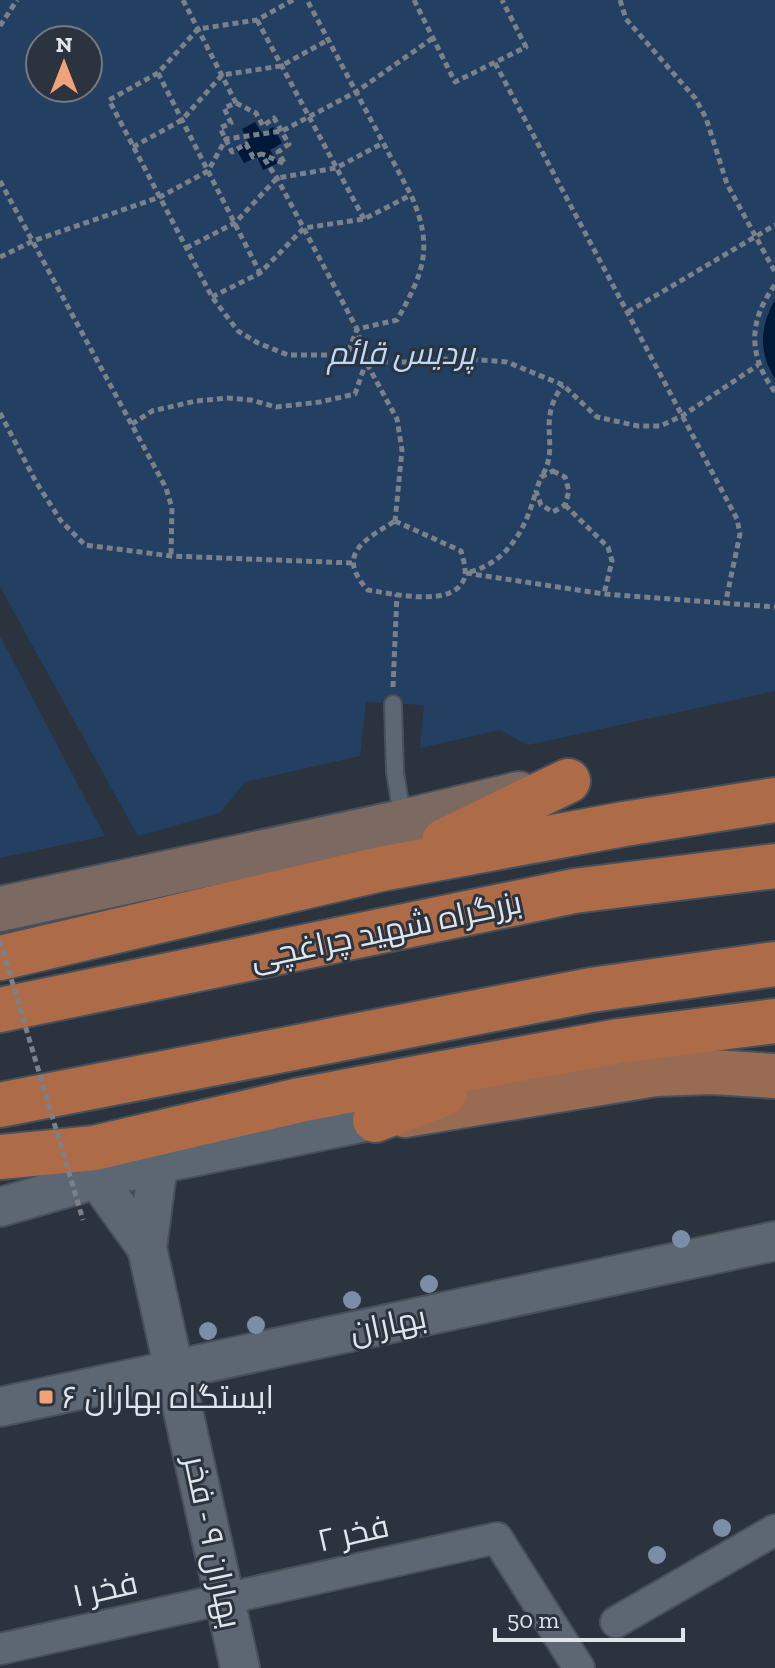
<svg xmlns="http://www.w3.org/2000/svg" width="775" height="1668" font-family="'Zilla Slab',Cairo,serif">
<rect width="100%" height="100%" fill="#2b333e"/>
<g fill="#233f62" fill-rule="evenodd">
<path d="M0 0H775V691L528 745 500 730 420 748 424 705 366 702 360 756 245 782 220 813 138 836 0 587ZM40 40H88V88H40Z"/>
<polygon points="0,636 105,836 0,858"/>
</g>
<g fill="#011938">
<polygon points="255,122 262,133 273,127 282,143 270,150 278,163 263,170 257,157 244,163 236,149 248,142 242,129"/>
<path d="M775 300V379C758 352 760 326 775 300Z"/>
</g>
<g fill="none" stroke-linecap="round" stroke-linejoin="round">
<g stroke="#485059" stroke-width="20">
<polyline id="service" points="393,704 395,772 403,821"/>
</g>
<g stroke="#485059" stroke-width="34">
<g id="minor">
<polyline points="616,1622 775,1530"/>
<polyline points="0,1649 497,1538 579,1668"/>
</g>
</g>
<g stroke="#485059" stroke-width="42">
<g id="tertiary">
<polyline points="158,1164 147,1248 240,1668"/>
<polyline points="97,1179 147,1248"/>
<polyline points="0,1207 97,1179 158,1164 375,1120"/>
<polyline points="0,1407 775,1241"/>
</g>
</g>
<g stroke="#485059" stroke-width="48">
<polyline id="secondary" points="0,909 403,822 519,794"/>
</g>
<g stroke="#485059" stroke-width="48">
<polyline id="primary" points="405,1115 655,1074 712,1072 775,1076"/>
</g>
<g stroke="#485059" stroke-width="48">
<g id="trunk">
<polyline points="444,841 568,781"/>
<polyline points="0,958 381,869 624,824 775,800"/>
<polyline points="0,1010 574,891 775,866"/>
<polyline points="0,1105 591,990 775,964"/>
<polyline points="375,1120 444,1094"/>
<polyline points="0,1157 94,1148 300,1100 448,1072 619,1041 775,1021"/>
</g>
</g>
<g stroke="#7a818a" stroke-width="5" stroke-dasharray="6 4" stroke-linecap="butt">
<polyline points="183,0 236,103 224,108 231,123 220,128 232,152 246,144 253,157 261,154 277,178 357,329 366,362 397,419 402,450 395,521"/>
<path d="M293 0 257 20 198 29 158 73 109 100 212 297 238 331 258 343 288 355H347L357 329 397 320C424 272 434 247 411 195L307 0"/>
<polyline points="414,0 455,82 526,47 502,0"/>
<polyline points="620,0 626,19 695,98 706,118 727,184 775,272"/>
<polyline points="257,20 364,219"/>
<polyline points="0,26 17,0"/>
<polyline points="495,63 737,519 740,534 725,605"/>
<polyline points="158,73 260,273"/>
<polyline points="236,103 256,113 263,126 274,118 289,144 278,152 285,164 262,154"/>
<polyline points="133,147 182,120 222,75 281,66 328,40"/>
<polyline points="0,181 166,488 172,508 171,556"/>
<polyline points="186,248 235,223 277,178 336,168 383,143"/>
<polyline points="0,257 33,241 160,197 208,171 226,139 282,131 356,92 433,38"/>
<path d="M775 285C748 321 748 356 775 392"/>
<polyline points="212,297 260,273 304,228 364,219 411,195"/>
<polyline points="628,312 775,225"/>
<polyline points="0,413 36,482 61,521 85,545 171,556 352,563"/>
<polyline points="132,424 152,411 196,401 228,398 251,400 276,407 320,402 355,394 366,362 419,362 456,358 507,362 563,385 597,417 638,426 660,426 682,416 758,365"/>
<polygon points="553,471 565,477 569,491 565,505 553,512 541,505 536,491 541,477"/>
<path d="M543 474C560 445 536 421 563 385"/>
<polyline points="565,505 608,547 612,561 604,594"/>
<path d="M395 521 461 551C463 558 466 568 465 576 457 609 394 594 368 590 335 555 364 540 395 521Z"/>
<path d="M470 572C509 561 526 528 536 491"/>
<polyline points="466,573 604,594 775,607"/>
<polyline points="393,687 397,594"/>
</g>
<use href="#service" stroke="#5d6773" stroke-width="16"/>
<use href="#minor" stroke="#5d6773" stroke-width="30"/>
<use href="#tertiary" stroke="#5d6773" stroke-width="38"/>
<use href="#secondary" stroke="#7b6962" stroke-width="44"/>
<use href="#primary" stroke="#996b52" stroke-width="44"/>
<use href="#trunk" stroke="#ad6c47" stroke-width="44"/>
<polyline stroke="#7a818a" stroke-width="5" stroke-dasharray="6 4" stroke-linecap="butt" points="0,941 83,1220"/>
</g>
<g fill="#7b8ea7">
<circle cx="681" cy="1239" r="9"/>
<circle cx="429" cy="1284" r="9"/>
<circle cx="352" cy="1300" r="9"/>
<circle cx="256" cy="1325" r="9"/>
<circle cx="208" cy="1331" r="9"/>
<circle cx="722" cy="1528" r="9"/>
<circle cx="657" cy="1555" r="9"/>
</g>
<rect fill="#f0a378" stroke="#2b333e" stroke-width="3" x="38" y="1389" width="16" height="16" rx="4"/>
<g text-anchor="middle" dominant-baseline="central" stroke-width="6" stroke-linejoin="round" paint-order="stroke">
<g font-size="32" font-style="italic" fill="#bdd9fd" stroke="#2b333e">
<text x="401" y="353">پردیس قائم</text>
</g>
<g font-size="32" fill="#e0e5ec" stroke="#2b333e">
<text transform="translate(386 930) rotate(-12)">بزرگراه شهید چراغچی</text>
<text transform="translate(388 1324) rotate(-12)">بهاران</text>
<text transform="translate(353 1533) rotate(-13)">فخر ۲</text>
<text transform="translate(213 1542) rotate(78)">بهاران ۹ - فخر</text>
<text transform="translate(105 1589) rotate(-13)">فخر ۱</text>
</g>
<g font-size="32" fill="#e0e5ec" stroke="#2b333e" text-anchor="start">
<text x="62" y="1397">ایستگاه بهاران ۶</text>
</g>
</g>
<g transform="translate(64 64)"><circle r="38" fill="#2b333e" stroke="#737a84" stroke-width="2"/>
<path d="M0-6L14 30L0 20L-14 30Z" fill="#f0a378"/>
<text y="-12" font-size="22" font-weight="bold" text-anchor="middle" fill="#e0e5ec">N</text>
</g>
<path d="M495 1628v12h188v-12" fill="none" stroke="#e0e5ec" stroke-width="4"/>
<text x="507" y="1628" font-size="24" fill="#e0e5ec" stroke="#2b333e" stroke-width="6" paint-order="stroke">50 m</text>
</svg>
